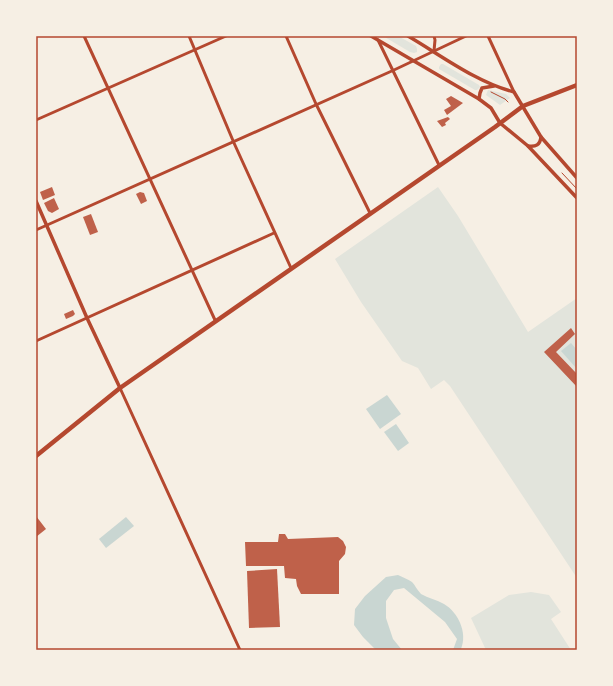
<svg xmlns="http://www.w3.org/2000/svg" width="613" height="686" font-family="Signika,sans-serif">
<rect width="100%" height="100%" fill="#f6efe4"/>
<g fill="#e2e4dc">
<polygon points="383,36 398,36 416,46 417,49 417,52 414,53 410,52"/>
<polygon points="441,64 443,64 479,85 480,87 477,90 475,90 439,69 439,67"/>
<polygon points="488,90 506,94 510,98 500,105 486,95"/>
<polygon points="438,187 458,216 528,332 577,298 577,578 450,386 444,380 431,389 418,368 402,361 361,302 335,259"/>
<polygon points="531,592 549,595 561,612 551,619 571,650 486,650 471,618 509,595"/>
</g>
<g fill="#c9d6d2">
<polygon points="571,343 577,350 577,369 561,351"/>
<polygon points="387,395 401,414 380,429 366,409"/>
<polygon points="396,424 409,443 398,451 384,432"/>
<polygon points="126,517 134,526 106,548 99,539"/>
<path d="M398 575C402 577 408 579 412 582 415 585 417 590 421 594 428 598 437 600 444 604 458 612 468 633 461 649L453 650 457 639 445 622 404 588 394 590 386 601V618L393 639 402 650H376L363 637 354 625 355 609 365 596 386 577Z"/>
</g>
<g fill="#bf614a">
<polygon points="451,96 463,103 447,115 444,110 451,106 446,99"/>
<polygon points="448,117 450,119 445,123 446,125 442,127 437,121"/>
<polygon points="52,187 55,195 43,200 40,192"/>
<polygon points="140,192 144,193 147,201 141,204 136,194"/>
<polygon points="54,198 59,209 52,213 48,211 44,203"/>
<polygon points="91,214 98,232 90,235 83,217"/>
<polygon points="73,310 75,314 73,316 66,319 64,314"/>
<polygon points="571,328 575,334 556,352 577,374 577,387 544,352"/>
<polygon points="36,516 46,529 36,537"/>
<polygon points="279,534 285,534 288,539 338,537 343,541 346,547 345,554 339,561 339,594 301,594 297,586 296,579 285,578 284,566 246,566 245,542 278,542"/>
<polygon points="277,569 280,627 249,628 247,571"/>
</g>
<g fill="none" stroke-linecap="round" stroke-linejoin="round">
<g stroke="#b5482f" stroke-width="1">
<polyline points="491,92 505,99 508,102"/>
<polyline points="562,173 577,189"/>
</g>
<g stroke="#b5482f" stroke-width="3">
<polyline points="84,36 215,320"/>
<polyline points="189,36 234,143 291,268"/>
<polyline points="286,36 316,104 370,213"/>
<polyline points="434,36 435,40 434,51"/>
<polyline points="488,36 514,92"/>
<polyline points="378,40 439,165"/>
<polyline points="36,120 226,36"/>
<polyline points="36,230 394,70 466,36"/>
<polyline points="36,341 274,233"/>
<polyline points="120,388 240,650"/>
</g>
<g stroke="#b5482f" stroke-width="3.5">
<polyline points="371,36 479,99 491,108 500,123 528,146 577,198"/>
<path d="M408 36C442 56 476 82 514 92L541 137 577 178"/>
<polyline points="479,99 480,93 482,88 494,86"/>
<path d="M528 146C536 147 540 145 541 137"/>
<polyline points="36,201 87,318 120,388"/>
</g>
<polyline stroke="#b5482f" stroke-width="4.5" points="36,456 120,388 495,127 523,106 577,85"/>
</g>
<rect width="613" height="686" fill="none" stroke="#f6efe4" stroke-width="74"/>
<rect x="37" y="37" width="539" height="612" fill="none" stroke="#b5482f" stroke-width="1.5"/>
</svg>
